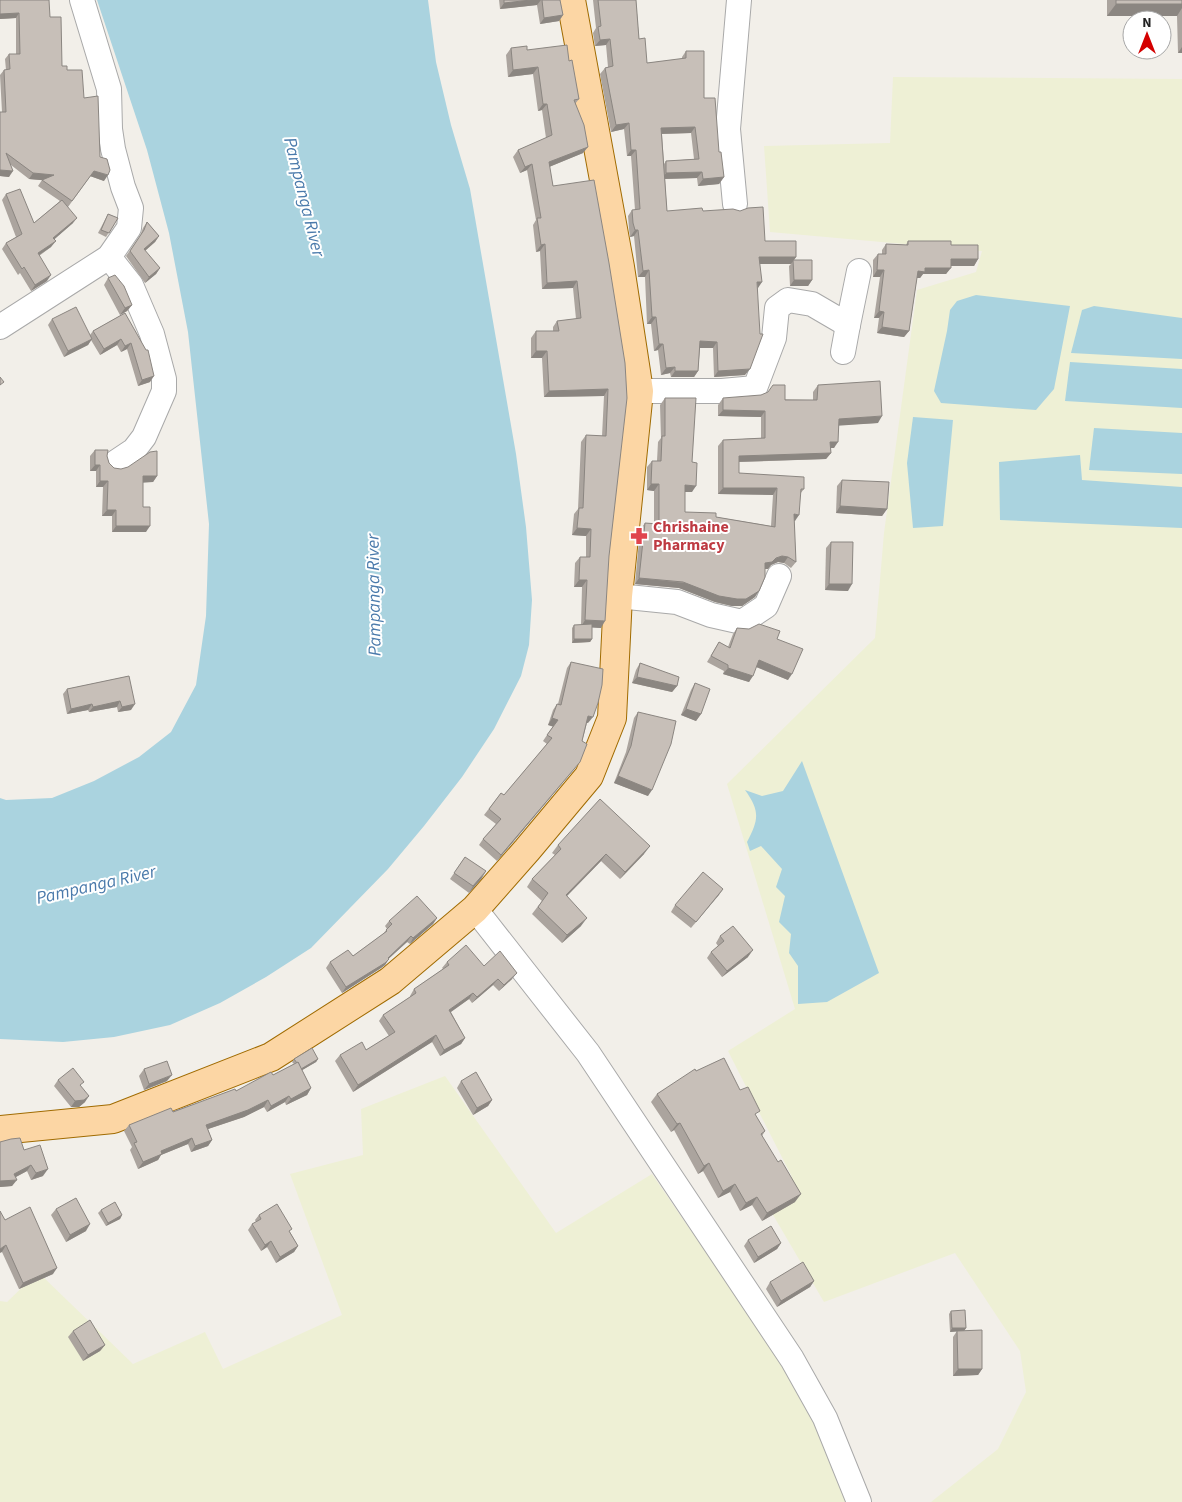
<svg xmlns="http://www.w3.org/2000/svg" width="1182" height="1502" font-family="'Source Sans 3',sans-serif">
<rect width="100%" height="100%" fill="#f2efe9"/>
<g fill="#eef0d5">
<polygon points="893,77 1182,79 1182,1502 931,1502 998,1449 1026,1392 1020,1351 955,1253 824,1302 769,1208 792,1177 728,1051 795,1009 727,784 875,638 884,533 917,290 976,272 982,251 770,232 764,146 890,143"/>
<polygon points="445,1076 556,1233 652,1174 691,1231 711,1245 796,1378 851,1502 0,1502 0,1301 7,1302 38,1272 133,1364 205,1332 223,1369 342,1315 290,1174 363,1155 361,1109"/>
</g>
<g fill="#aad3df">
<polygon points="97,0 428,0 436,62 451,125 470,189 516,454 526,527 532,600 529,645 521,676 494,729 462,777 424,826 388,869 311,948 266,977 220,1003 170,1025 114,1037 63,1042 0,1039 0,798 6,800 52,798 94,781 139,757 171,732 196,685 206,616 209,524 188,332 169,233 147,150"/>
<polygon points="976,295 1070,306 1054,389 1036,410 941,403 934,391 947,331 950,310 957,301"/>
<polygon points="1094,306 1182,318 1182,359 1071,353 1082,310"/>
<polygon points="1070,362 1182,369 1182,408 1065,401"/>
<polygon points="913,417 953,420 943,526 913,528 907,463"/>
<polygon points="1094,428 1182,433 1182,474 1089,470"/>
<polygon points="1080,455 1082,480 1182,487 1182,528 1000,520 999,462"/>
<path d="M802 761 879 973 827 1002 798 1004V966L789 953 791 934 779 922 785 896 776 887 782 869 761 846 750 851 747 842C759 819 760 811 745 790L762 796 783 791Z"/>
</g>
<g fill="none" stroke-linecap="round" stroke-linejoin="round">
<g stroke="#a9a9a9" stroke-width="26">
<g id="minor">
<polyline points="735,204 728,129 739,0"/>
<polyline points="109,257 131,285 152,334 164,379 164,391 144,437 134,450 116,462"/>
<polyline points="0,327 109,257 129,228 131,208 123,187 113,149 110,129 109,89 82,0"/>
<polyline points="843,352 848,325"/>
<polyline points="639,391 722,391 755,388 774,338 777,308 788,300 812,304 848,325 859,271"/>
<polyline points="618,596 677,602 711,615 742,622 766,606 779,576"/>
<polyline points="475,909 588,1053 792,1359 825,1418 859,1502"/>
</g>
</g>
<g stroke="#a06b00" stroke-width="30">
<polyline id="major" points="0,1130 113,1119 271,1057 390,981 475,909 527,850 589,776 612,718 618,596 639,391 620,267 571,0"/>
</g>
<use href="#minor" stroke="#fff" stroke-width="24"/>
<use href="#major" stroke="#fcd6a4" stroke-width="28"/>
</g>
<g fill="#aba49e" fill-rule="evenodd">
<polygon points="0,0 50,17 62,66 67,70 84,98 100,157 104,181 90,176 68,207 73,223 54,239 51,247 39,256 47,281 31,291 20,273 18,275 2,249 6,243 16,237 2,200 6,194 34,223 60,201 38,186 42,180 29,179 11,165 9,177 0,176 2,112 0,75 4,70 6,70 5,59 9,54 16,54 16,18 0,19"/>
<polygon points="499,0 560,0 563,15 559,21 540,24 537,5 500,9"/>
<path d="M593 0H636L639 39 647 63 682 59V57L686 51 704 98 719 152 724 177 719 184 698 186 697 178 665 179 667 211H703L765 241 796 257 794 260 812 280 808 286H790L789 266 791 264H760L758 288 745 375 714 377 713 348H700L698 371 694 377H671L670 373 661 375 658 350 654 351 651 324H647L645 277H638L634 236 630 237 629 229 628 216 632 210H635L631 156H627L624 129 611 132 600 74 605 68 608 67 606 45 595 46 593 33 596 28ZM691 133 694 159 666 161 664 164 662 134Z"/>
<polygon points="1107,0 1182,0 1182,53 1178,53 1177,16 1107,16"/>
<polygon points="511,48 527,50 569,61 579,99 575,104 583,153 549,167 553,186 625,363 601,628 592,627 592,639 590,642 572,643 572,628 574,625 581,625 582,587 574,587 575,563 580,557 586,557 586,536 572,535 574,514 578,509 581,442 586,435 602,436 604,396 544,397 542,358 531,358 531,338 536,331 553,331 553,327 557,321 576,319 573,288 542,289 540,251 536,252 533,225 536,220 527,170 520,173 513,157 518,150 546,138 542,110 538,111 533,74 508,77 506,55"/>
<polygon points="108,214 118,218 106,237 98,233"/>
<polygon points="147,222 159,236 155,242 145,251 160,268 156,274 145,283 126,256 140,236 143,228"/>
<polygon points="908,241 951,245 978,259 974,266 951,266 946,274 923,274 920,278 917,278 909,331 904,337 877,333 879,318 874,318 880,277 873,277 873,260 878,254 882,254 882,250 886,244 906,245"/>
<polygon points="108,278 132,305 127,311 120,315 104,285"/>
<polygon points="125,313 150,382 138,386 127,349 121,352 117,345 100,355 91,340 88,345 64,357 48,325 52,319 90,335 93,331"/>
<polygon points="818,385 878,423 839,425 834,448 831,448 831,453 826,459 739,462 739,473 804,489 800,494 794,521 796,562 791,568 784,563 778,562 771,565 768,569 765,569 755,597 742,606 732,606 715,602 679,588 635,584 640,530 645,523 654,524 654,491 647,490 647,467 652,461 657,461 658,442 661,438 660,405 665,398 692,462 692,492 685,492 685,512 771,526 773,495 718,494 718,446 723,440 761,438 761,417 718,416 718,405 723,398 813,400 813,392"/>
<polygon points="95,450 107,456 109,463 114,468 157,476 153,482 143,482 143,507 146,532 112,532 112,516 102,516 103,487 96,487 96,471 90,471 90,456"/>
<polygon points="842,480 887,509 882,516 836,513 837,486"/>
<polygon points="831,542 848,591 825,590 826,548"/>
<polygon points="737,628 777,639 788,680 756,667 749,682 723,674 724,671 707,662 719,642 728,647 733,634"/>
<polygon points="571,662 588,723 587,723 575,768 497,861 479,845 483,839 496,824 484,815 501,793 504,795 547,744 543,741 553,726 548,725 553,710 557,704 558,704 567,668"/>
<polygon points="640,663 677,686 672,692 632,683 636,670"/>
<polygon points="129,676 131,710 118,712 117,707 89,712 88,710 67,714 63,694 67,689"/>
<polygon points="695,683 701,714 696,721 681,715 691,690"/>
<polygon points="638,712 648,796 614,783 626,752 634,718"/>
<polygon points="558,845 644,854 620,879 601,861 567,896 581,926 562,943 532,914 542,901 527,887 532,879 555,855 552,853"/>
<polygon points="465,857 482,878 469,893 450,879"/>
<polygon points="723,889 691,928 671,912 675,905"/>
<polygon points="437,918 433,924 410,944 407,942 388,959 385,965 381,968 342,993 326,968 330,962 353,956 383,934 387,929 385,926 389,921"/>
<polygon points="720,936 748,957 722,977 707,958 711,952 718,946 716,943"/>
<polygon points="447,962 484,966 512,979 499,991 493,985 472,1003 469,999 451,1012 465,1038 461,1044 440,1056 432,1042 353,1092 335,1061 340,1055 366,1050 389,1036 379,1021 383,1015 410,997 410,996 414,989 443,969 442,968"/>
<polygon points="294,1059 318,1059 316,1062 302,1070 311,1088 307,1095 286,1105 285,1102 267,1112 264,1107 244,1117 208,1129 212,1140 208,1146 191,1152 188,1144 161,1155 158,1160 138,1169 130,1150 132,1147 124,1131 129,1125 236,1091 273,1075 294,1064 292,1062"/>
<polygon points="144,1069 167,1081 144,1090 139,1076"/>
<polygon points="696,1071 740,1090 765,1131 762,1136 795,1202 762,1221 752,1205 740,1211 730,1192 718,1198 703,1171 698,1174 674,1130 671,1132 651,1102 657,1094"/>
<polygon points="58,1080 81,1086 85,1102 79,1107 71,1107 54,1086"/>
<polygon points="461,1081 492,1100 488,1106 473,1115 457,1088"/>
<polygon points="0,1142 24,1150 43,1176 31,1180 27,1171 16,1177 12,1186 0,1187"/>
<polygon points="56,1209 86,1231 66,1242 51,1215"/>
<polygon points="101,1210 122,1215 120,1219 106,1226 98,1213"/>
<polygon points="259,1215 290,1232 298,1246 294,1252 276,1263 267,1247 261,1251 248,1230 252,1224 256,1222 255,1220"/>
<polygon points="5,1220 53,1274 19,1289 2,1252"/>
<polygon points="748,1240 781,1243 777,1249 754,1263 744,1246"/>
<polygon points="814,1281 810,1287 777,1307 766,1289 770,1282"/>
<polygon points="951,1311 966,1328 964,1331 982,1369 978,1375 953,1376 953,1337 957,1331 950,1332 949,1314"/>
<polygon points="73,1331 105,1345 100,1351 83,1361 68,1337"/>
</g>
<g fill="#8b8681">
<polygon points="531,0 541,0 537,5 500,9 504,3"/>
<polygon points="1116,4 1182,4 1182,8 1177,16 1107,16"/>
<polygon points="19,13 16,18 0,19 0,14"/>
<polygon points="563,15 559,21 540,24 544,18"/>
<polygon points="610,39 606,45 595,46 600,40"/>
<polygon points="1182,47 1182,53 1178,53"/>
<polygon points="538,67 533,74 508,77 513,70"/>
<polygon points="543,104 547,104 542,110 538,111"/>
<polygon points="629,123 624,129 611,132 616,125"/>
<polygon points="695,127 691,133 657,134 661,128"/>
<polygon points="588,147 583,153 544,169 549,162"/>
<polygon points="631,150 636,150 631,156 627,156"/>
<polygon points="532,164 527,170 520,173 525,167"/>
<polygon points="0,170 13,171 9,177 0,176"/>
<polygon points="94,171 108,175 104,181 90,176 68,207"/>
<polygon points="702,172 697,178 662,179 666,173"/>
<polygon points="33,173 54,175 51,181 29,179"/>
<polygon points="724,177 719,184 698,186 703,179"/>
<polygon points="77,218 73,223 49,244 53,238"/>
<polygon points="635,230 638,230 634,236 630,237"/>
<polygon points="159,236 155,242 140,255 144,249"/>
<polygon points="56,241 51,247 33,259 38,253"/>
<polygon points="545,244 540,251 536,252 541,245"/>
<polygon points="759,257 796,257 791,264 755,264"/>
<polygon points="951,259 978,259 974,266 947,266"/>
<polygon points="160,268 156,274 145,283 149,277"/>
<polygon points="925,268 951,268 946,274 923,274 920,278 913,278 918,271"/>
<polygon points="649,270 645,277 638,277 643,271"/>
<polygon points="877,270 884,270 880,277 873,277"/>
<polygon points="51,275 47,281 31,291 35,285"/>
<polygon points="794,280 812,280 808,286 790,286"/>
<polygon points="577,281 573,288 542,289 547,283"/>
<polygon points="757,282 762,282 758,288"/>
<polygon points="132,305 127,311 120,315 125,308"/>
<polygon points="879,311 884,312 879,318 874,318"/>
<polygon points="652,317 656,317 651,324 647,324"/>
<polygon points="882,327 909,331 904,337 877,333"/>
<polygon points="92,339 88,345 64,357 68,351"/>
<polygon points="121,339 117,345 100,355 104,349"/>
<polygon points="700,341 717,342 713,348 696,348"/>
<polygon points="131,343 127,349 121,352 125,346"/>
<polygon points="659,344 663,344 658,350 654,351"/>
<polygon points="536,351 547,351 542,358 531,358"/>
<polygon points="675,367 670,373 661,375 666,368"/>
<polygon points="750,369 745,375 714,377 718,371"/>
<polygon points="675,371 698,371 694,377 671,377"/>
<polygon points="154,376 150,382 138,386 142,380"/>
<polygon points="608,389 604,396 544,397 549,391"/>
<polygon points="723,410 765,411 761,417 718,416"/>
<polygon points="882,416 878,423 834,426 839,419"/>
<polygon points="830,442 838,442 834,448 826,448"/>
<polygon points="831,453 826,459 734,462 739,456"/>
<polygon points="95,465 100,465 96,471 90,471"/>
<polygon points="143,476 157,476 153,482 139,483"/>
<polygon points="100,481 108,481 103,487 96,487"/>
<polygon points="651,484 659,484 654,491 647,490"/>
<polygon points="685,485 696,486 692,492 681,492"/>
<polygon points="723,488 777,488 773,495 718,494"/>
<polygon points="840,506 887,509 882,516 836,513"/>
<polygon points="107,510 116,510 112,516 102,516"/>
<polygon points="794,514 799,515 795,521 790,521"/>
<polygon points="116,526 150,526 146,532 112,532"/>
<polygon points="577,528 591,529 586,536 572,535"/>
<polygon points="782,556 788,557 784,563 778,562 771,565 768,569 761,569 765,563"/>
<polygon points="639,578 759,591 755,597 742,606 732,606 715,602 679,588 635,584"/>
<polygon points="579,580 587,580 582,587 574,587"/>
<polygon points="829,584 852,584 848,591 825,590"/>
<polygon points="585,620 605,621 601,628 581,627"/>
<polygon points="574,639 592,639 590,642 572,643"/>
<polygon points="759,660 792,674 788,680 754,666"/>
<polygon points="728,668 753,676 749,682 723,674"/>
<polygon points="637,677 677,686 672,692 632,683"/>
<polygon points="120,701 117,707 89,712 93,707"/>
<polygon points="92,704 88,710 67,714 71,709"/>
<polygon points="135,704 131,710 118,712 122,707"/>
<polygon points="686,709 701,714 696,721 681,715"/>
<polygon points="588,716 593,717 588,723 584,722"/>
<polygon points="552,718 558,720 554,727 548,725"/>
<polygon points="580,762 575,768 497,861 501,855"/>
<polygon points="618,776 652,790 648,796 614,783"/>
<polygon points="650,846 644,854 620,879 625,872"/>
<polygon points="606,854 601,861 561,902 566,895"/>
<polygon points="486,871 482,878 469,893 473,886"/>
<polygon points="723,889 719,895 691,928 696,922"/>
<polygon points="437,918 433,924 410,944 413,938"/>
<polygon points="587,918 581,926 562,943 567,935"/>
<polygon points="411,936 407,942 384,963 388,958"/>
<polygon points="753,950 748,957 722,977 727,971"/>
<polygon points="389,959 385,965 381,968 342,993 346,987"/>
<polygon points="517,973 512,979 499,991 504,985"/>
<polygon points="498,979 493,985 472,1003 477,997"/>
<polygon points="473,993 469,999 445,1016 449,1010"/>
<polygon points="436,1035 432,1042 353,1092 358,1085"/>
<polygon points="465,1038 461,1044 440,1056 444,1050"/>
<polygon points="318,1059 316,1062 299,1072 301,1069"/>
<polygon points="172,1075 167,1081 144,1090 149,1084"/>
<polygon points="311,1088 307,1095 286,1105 291,1099"/>
<polygon points="89,1096 85,1102 79,1107 71,1107 75,1101"/>
<polygon points="289,1096 285,1102 267,1112 271,1106"/>
<polygon points="268,1100 264,1107 244,1117 202,1131 206,1125"/>
<polygon points="492,1100 488,1106 473,1115 477,1108"/>
<polygon points="680,1123 674,1130 671,1132 677,1124"/>
<polygon points="192,1138 188,1144 161,1155 158,1160 138,1169 143,1162 161,1151"/>
<polygon points="212,1140 208,1146 191,1152 195,1146"/>
<polygon points="709,1163 703,1171 698,1174 704,1166"/>
<polygon points="31,1165 27,1171 10,1180 14,1174"/>
<polygon points="48,1169 43,1176 31,1180 36,1173"/>
<polygon points="17,1180 12,1186 0,1187 0,1181"/>
<polygon points="735,1184 730,1192 718,1198 723,1191"/>
<polygon points="801,1194 795,1202 762,1221 767,1213"/>
<polygon points="757,1197 752,1205 740,1211 746,1203"/>
<polygon points="122,1215 120,1219 106,1226 108,1223"/>
<polygon points="90,1224 86,1231 66,1242 70,1235"/>
<polygon points="271,1241 267,1247 261,1251 265,1245"/>
<polygon points="781,1243 777,1249 754,1263 758,1257"/>
<polygon points="6,1245 2,1252 0,1253 0,1249"/>
<polygon points="298,1246 294,1252 276,1263 280,1257"/>
<polygon points="57,1268 53,1274 19,1289 23,1283"/>
<polygon points="814,1281 810,1287 777,1307 781,1301"/>
<polygon points="952,1328 966,1328 964,1331 950,1332"/>
<polygon points="105,1345 100,1351 83,1361 88,1355"/>
<polygon points="958,1369 982,1369 978,1375 953,1376"/>
</g>
<g fill="#c7bfb8" stroke="#8b8681">
<polygon points="0,0 49,0 50,17 61,17 62,66 67,66 67,70 82,70 84,98 98,96 100,157 107,159 110,170 108,175 94,171 72,201 42,180 54,175 33,173 6,153 13,171 0,170 0,112 6,112 4,70 10,69 9,54 20,54 19,13 0,14"/>
<polygon points="504,0 531,0 504,3"/>
<polygon points="542,0 560,0 563,15 544,18"/>
<polygon points="598,0 636,0 639,39 645,38 647,63 686,58 686,51 704,51 704,98 715,98 719,152 721,152 724,177 703,179 702,172 666,173 666,161 699,159 695,127 661,128 667,211 702,208 703,211 733,209 740,211 748,208 763,207 765,241 796,241 796,257 759,257 762,282 757,282 760,334 763,334 750,369 718,371 717,342 700,341 698,371 675,371 675,367 666,368 663,344 659,344 656,317 652,317 649,270 643,271 638,230 635,230 633,223 632,210 640,209 636,150 631,150 629,123 616,125 605,68 613,66 610,39 600,40 598,27 601,26"/>
<rect x="1116" y="0" width="66" height="4"/>
<polygon points="567,45 569,61 572,60 579,99 574,100 584,125 588,147 549,162 553,186 594,180 609,263 625,363 627,398 609,556 605,621 585,620 587,580 579,580 580,557 590,557 591,529 577,528 579,508 583,508 586,435 606,436 608,389 549,391 547,351 536,351 536,331 559,331 557,321 581,318 577,281 547,283 545,244 541,245 537,218 541,218 532,164 525,167 518,150 552,135 547,104 543,104 538,67 513,70 511,48 527,46 527,50"/>
<polygon points="20,189 34,223 62,200 77,218 53,238 56,241 38,253 51,275 35,285 24,267 22,269 6,243 22,234 6,194"/>
<polygon points="108,214 118,218 109,233 101,230"/>
<polygon points="147,222 159,236 144,249 160,268 149,277 130,251 144,230"/>
<polygon points="908,241 951,241 951,245 978,245 978,259 951,259 951,268 925,268 925,272 918,271 909,331 882,327 884,312 879,311 884,270 877,270 878,254 886,254 886,244 908,245"/>
<polygon points="793,260 812,260 812,280 794,280"/>
<polygon points="115,275 124,286 132,305 125,308 108,278"/>
<polygon points="76,307 92,339 68,351 52,319"/>
<polygon points="125,313 146,350 148,350 154,376 142,380 131,343 125,346 121,339 104,349 93,331"/>
<polygon points="0,377 4,382 0,385"/>
<polygon points="880,381 882,416 839,419 838,442 830,442 831,453 739,456 739,473 804,477 804,489 801,489 799,515 794,514 796,562 788,557 782,556 776,558 772,562 765,563 765,577 759,591 746,599 737,599 719,596 683,582 639,578 645,523 659,524 659,484 651,484 652,461 661,461 662,436 665,436 665,398 696,398 692,462 697,463 696,486 685,485 685,512 716,513 716,517 775,527 777,488 723,488 723,440 765,438 765,411 723,410 723,398 761,395 768,392 773,385 785,385 785,400 817,400 818,385"/>
<polygon points="95,450 108,450 107,456 109,463 114,468 121,469 128,467 150,452 157,451 157,476 143,476 143,507 150,507 150,526 116,526 116,510 107,510 108,481 100,481 100,465 95,465"/>
<polygon points="842,480 889,482 887,509 840,506"/>
<polygon points="831,542 853,542 852,584 829,584"/>
<polygon points="592,624 592,639 574,639 574,625"/>
<polygon points="759,624 780,631 777,639 803,649 792,674 759,660 753,676 728,668 728,665 711,656 719,642 730,648 737,628 749,629"/>
<polygon points="571,662 603,669 602,685 598,703 593,717 588,716 582,741 587,744 580,762 501,855 483,839 501,819 489,809 501,793 504,795 552,738 547,735 558,720 552,718 557,704 561,705"/>
<polygon points="640,663 679,677 677,686 637,677"/>
<polygon points="129,676 135,704 122,707 120,701 93,707 92,704 71,709 67,689"/>
<polygon points="695,683 710,689 701,714 686,709"/>
<polygon points="638,712 676,721 671,744 652,790 618,776 631,746"/>
<polygon points="600,799 650,846 625,872 606,854 566,895 587,918 567,935 538,907 548,893 532,879 561,849 558,845"/>
<polygon points="465,857 486,871 473,886 454,873"/>
<polygon points="703,872 723,889 696,922 675,905"/>
<polygon points="417,896 437,918 413,938 411,936 388,958 389,959 385,963 346,987 330,962 348,950 353,956 387,931 386,930 392,924 389,921"/>
<polygon points="733,926 753,950 727,971 711,952 724,941 720,936"/>
<polygon points="466,945 484,966 500,951 517,973 504,985 498,979 477,997 473,993 449,1010 465,1038 444,1050 436,1035 358,1085 340,1055 362,1042 366,1050 395,1032 383,1015 416,993 414,989 449,965 447,962"/>
<polygon points="312,1048 318,1059 301,1069 298,1062 297,1063 294,1059"/>
<polygon points="724,1058 740,1090 748,1087 760,1111 755,1114 765,1131 761,1134 778,1162 781,1160 801,1194 767,1213 757,1197 746,1203 735,1184 723,1191 709,1163 704,1166 680,1123 677,1124 657,1094 695,1069 696,1071"/>
<polygon points="167,1061 172,1075 149,1084 144,1069"/>
<polygon points="298,1062 311,1088 291,1099 289,1096 271,1106 268,1100 248,1110 206,1125 212,1140 195,1146 192,1138 161,1151 162,1154 143,1162 134,1143 137,1142 129,1125 171,1108 173,1112 235,1089 236,1091 271,1072 273,1075"/>
<polygon points="73,1068 84,1082 80,1085 89,1096 84,1100 75,1101 58,1080"/>
<polygon points="476,1072 492,1100 477,1108 461,1081"/>
<polygon points="20,1138 24,1150 40,1145 48,1169 36,1173 31,1165 14,1174 17,1180 0,1181 0,1142 11,1139"/>
<polygon points="76,1198 90,1224 70,1235 56,1209"/>
<polygon points="115,1202 122,1215 108,1223 101,1210"/>
<polygon points="277,1204 292,1229 289,1231 298,1246 280,1257 271,1241 265,1245 252,1224 261,1219 259,1215"/>
<polygon points="30,1207 57,1268 23,1283 6,1245 0,1249 0,1211 5,1220"/>
<polygon points="771,1226 781,1243 758,1257 748,1240"/>
<polygon points="803,1262 814,1281 781,1301 770,1282"/>
<polygon points="965,1310 966,1328 952,1328 951,1311"/>
<polygon points="90,1320 105,1345 88,1355 73,1331"/>
<polygon points="982,1330 982,1369 958,1369 957,1331"/>
</g>
<defs>
<g id="pharmacy-bare" transform="scale(1.35)"><path d="M-2-6h4v4h4v4h-4v4h-4v-4h-4v-4h4Z" fill="#e0444e" stroke="#fff" stroke-width="2.5" paint-order="stroke"/></g>
</defs>
<g fill-rule="evenodd">
<use href="#pharmacy-bare" x="639" y="536"/>
</g>
<g text-anchor="middle" dominant-baseline="central" stroke-width="4" stroke-linejoin="round" paint-order="stroke">
<g font-size="16" font-weight="bold" fill="#be3a42" stroke="#fff" text-anchor="start">
<text x="653" y="527">Chrishaine<tspan x="653" dy="18">Pharmacy</tspan></text>
</g>
<g font-size="18" font-style="italic" fill="#4a7aab" stroke="#fff">
<text transform="translate(304 197) rotate(76)">Pampanga River</text>
<text transform="translate(374 595) rotate(-91)">Pampanga River</text>
<text transform="translate(96 885) rotate(-13)">Pampanga River</text>
</g>
</g>
<g transform="translate(1147 35)"><circle r="24" fill="#ffffff" stroke="#a7a7a7"/>
<path d="M0-4L9 19L0 12L-9 19Z" fill="#d40000"/>
<text y="-8" font-size="14" font-weight="bold" text-anchor="middle" fill="#222222">N</text>
</g>
</svg>
